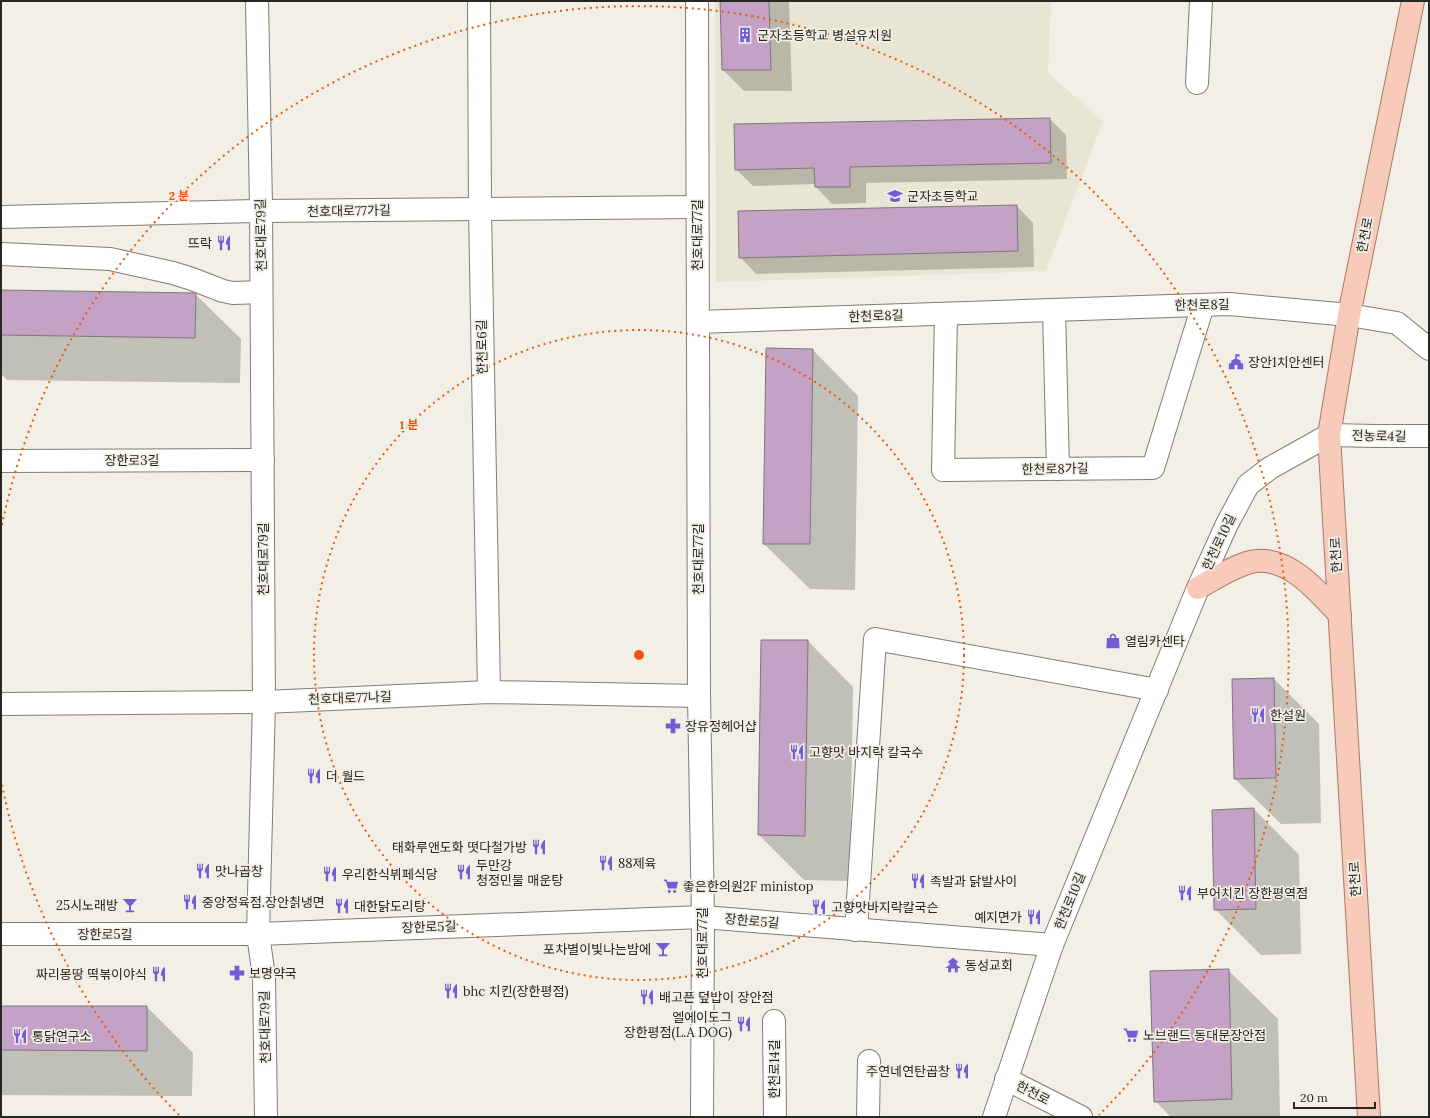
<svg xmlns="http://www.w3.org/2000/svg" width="1430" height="1118" font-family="Lora,'Noto Sans KR',serif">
<rect width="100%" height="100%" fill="#f1efe6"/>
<polygon fill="#e9e5d4" points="715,1 1051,1 1048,73 1103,121 1046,271 716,282"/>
<g fill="#0003">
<polygon points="721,1 789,1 792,91 744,91 723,70"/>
<polygon points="1050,119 1066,135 1067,179 866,183 866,203 832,204 816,187 815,184 753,186 736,169"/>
<polygon points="1017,206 1033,223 1034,267 756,274 740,257"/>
<polygon points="1,291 195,294 241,339 240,383 7,380 1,374"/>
<polygon points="813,350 858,396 855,590 810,589 764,544"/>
<polygon points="808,641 853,687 850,881 804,880 759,835"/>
<polygon points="1274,679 1319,724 1321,823 1281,824 1235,779"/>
<polygon points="1254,809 1299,855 1301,954 1261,955 1215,909"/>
<polygon points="1228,970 1278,1019 1280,1117 1171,1117 1155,1101"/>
<polygon points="1,1007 147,1007 193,1053 192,1096 1,1095"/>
</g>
<g fill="#c3a2c5" stroke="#7d777d">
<polygon points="720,1 769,1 771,70 722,70"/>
<polygon points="1050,118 1051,163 850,167 850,187 815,187 814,168 735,170 734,124"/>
<polygon points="1017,205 1018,251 739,258 738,211"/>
<polygon points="1,290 196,293 195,338 1,335"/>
<polygon points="766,348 813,349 810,544 763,544"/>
<polygon points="761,640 808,640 805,836 758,835"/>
<polygon points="1274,678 1276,778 1234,779 1232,679"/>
<polygon points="1254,808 1256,909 1214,910 1212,810"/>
<polygon points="1229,969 1232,1099 1154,1102 1150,971"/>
<polygon points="1,1006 147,1006 147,1051 1,1050"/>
</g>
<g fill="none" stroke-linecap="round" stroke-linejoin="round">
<g stroke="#7f7d75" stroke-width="24">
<g id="minor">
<polyline points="257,1 261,205 264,702 258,934 264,977 266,1117"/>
<polyline points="479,1 480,210 489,692"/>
<polyline points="697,1 699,696 703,917 702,1117"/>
<polyline points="1197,83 1201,1"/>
<polyline points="1,217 261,211 697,207"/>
<polyline points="1,254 110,259 173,273 192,279 223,291 233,293 261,292"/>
<polyline points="1054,310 1058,469"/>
<polyline points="946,314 943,470 1153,468 1203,305"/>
<polyline points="698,322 1229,304 1349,315 1397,323 1429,349"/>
<polyline points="1,461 263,460"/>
<polyline points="1,704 264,702 489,692 699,696"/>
<polyline points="856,930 875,639 1157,690"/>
<polyline points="1,934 258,934 703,917 1052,945"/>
<polyline points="774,1021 775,1117"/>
<polyline points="1006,1079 1081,1117"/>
<polyline points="868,1117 869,1061"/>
<polyline points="994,1117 1052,945 1198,588 1227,524 1248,485 1270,468 1329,435 1376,436 1429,436"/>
</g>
</g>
<g stroke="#aa7966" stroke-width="24">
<g id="major">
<path d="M1198 588C1214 579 1240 562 1257 561 1291 558 1319 593 1340 615"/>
<polyline points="1369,1117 1329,435 1349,315 1413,1"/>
</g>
</g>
<use href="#minor" stroke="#fff" stroke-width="22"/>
<use href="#major" stroke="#f7cab9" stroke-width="22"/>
</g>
<g fill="none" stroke="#e8590c" stroke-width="2" stroke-dasharray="2 4">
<circle cx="639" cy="655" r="325"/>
<path d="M179 1115A650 650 0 0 1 2 785M2 525A650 650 0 1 1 1099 1115"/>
</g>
<defs>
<g id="building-bare" transform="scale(1.2)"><path d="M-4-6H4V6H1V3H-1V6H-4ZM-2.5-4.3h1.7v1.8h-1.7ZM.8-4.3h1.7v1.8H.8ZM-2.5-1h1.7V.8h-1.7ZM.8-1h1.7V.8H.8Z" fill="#745cd6" stroke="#f1efe6" stroke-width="2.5" paint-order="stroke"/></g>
<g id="school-bare" transform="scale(1.2)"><path d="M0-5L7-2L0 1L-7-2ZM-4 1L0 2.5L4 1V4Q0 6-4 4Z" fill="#745cd6" stroke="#f1efe6" stroke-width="2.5" paint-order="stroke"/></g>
<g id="restaurant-bare" transform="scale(1.2)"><path d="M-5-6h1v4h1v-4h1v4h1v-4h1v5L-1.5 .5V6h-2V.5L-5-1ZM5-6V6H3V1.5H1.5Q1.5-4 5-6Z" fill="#745cd6" stroke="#f1efe6" stroke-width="2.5" paint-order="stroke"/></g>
<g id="civic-bare" transform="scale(1.2)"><path d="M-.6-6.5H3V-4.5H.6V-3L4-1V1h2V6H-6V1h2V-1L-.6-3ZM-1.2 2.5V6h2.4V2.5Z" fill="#745cd6" stroke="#f1efe6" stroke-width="2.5" paint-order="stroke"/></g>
<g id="shop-bare" transform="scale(1.2)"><path d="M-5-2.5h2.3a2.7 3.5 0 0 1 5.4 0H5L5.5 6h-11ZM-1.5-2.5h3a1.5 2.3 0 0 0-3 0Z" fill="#745cd6" stroke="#f1efe6" stroke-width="2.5" paint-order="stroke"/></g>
<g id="pharmacy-bare" transform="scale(1.2)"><path d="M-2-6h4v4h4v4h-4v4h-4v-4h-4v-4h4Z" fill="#745cd6" stroke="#f1efe6" stroke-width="2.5" paint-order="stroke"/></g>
<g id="supermarket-bare" transform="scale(1.2)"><path d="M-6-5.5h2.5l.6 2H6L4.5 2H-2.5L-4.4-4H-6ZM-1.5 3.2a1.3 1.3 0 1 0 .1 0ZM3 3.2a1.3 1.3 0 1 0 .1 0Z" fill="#745cd6" stroke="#f1efe6" stroke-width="2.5" paint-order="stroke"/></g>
<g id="bar-bare" transform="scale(1.2)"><path d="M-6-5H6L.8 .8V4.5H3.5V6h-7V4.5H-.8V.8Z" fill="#745cd6" stroke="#f1efe6" stroke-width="2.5" paint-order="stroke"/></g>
<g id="temple-bare" transform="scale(1.2)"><path d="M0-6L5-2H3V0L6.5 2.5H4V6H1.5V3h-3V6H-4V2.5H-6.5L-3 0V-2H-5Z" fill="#745cd6" stroke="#f1efe6" stroke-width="2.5" paint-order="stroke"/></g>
</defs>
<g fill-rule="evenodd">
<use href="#building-bare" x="745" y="35"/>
<use href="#school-bare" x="895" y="196"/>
<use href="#restaurant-bare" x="224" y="243"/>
<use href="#civic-bare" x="1236" y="362"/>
<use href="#shop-bare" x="1113" y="641"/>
<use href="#restaurant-bare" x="1258" y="715"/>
<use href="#pharmacy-bare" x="673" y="726"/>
<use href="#restaurant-bare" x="797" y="752"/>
<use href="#restaurant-bare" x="314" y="776"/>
<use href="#restaurant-bare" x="539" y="847"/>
<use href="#restaurant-bare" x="606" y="863"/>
<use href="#restaurant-bare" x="203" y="871"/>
<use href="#restaurant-bare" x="464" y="872"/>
<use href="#restaurant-bare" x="330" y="874"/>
<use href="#restaurant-bare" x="918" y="881"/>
<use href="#supermarket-bare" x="671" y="886"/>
<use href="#restaurant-bare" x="1185" y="893"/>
<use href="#restaurant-bare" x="190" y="902"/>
<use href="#bar-bare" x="130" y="905"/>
<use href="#restaurant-bare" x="342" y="906"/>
<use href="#restaurant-bare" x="819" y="907"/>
<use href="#restaurant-bare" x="1034" y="917"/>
<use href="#bar-bare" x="663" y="949"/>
<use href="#temple-bare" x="953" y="965"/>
<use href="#pharmacy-bare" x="237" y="973"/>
<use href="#restaurant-bare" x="159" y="974"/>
<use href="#restaurant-bare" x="451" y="991"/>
<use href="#restaurant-bare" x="647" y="997"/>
<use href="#restaurant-bare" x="744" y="1024"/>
<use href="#supermarket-bare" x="1131" y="1035"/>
<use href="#restaurant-bare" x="20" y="1036"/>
<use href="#restaurant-bare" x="962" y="1071"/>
</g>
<g text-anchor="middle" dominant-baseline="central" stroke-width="3.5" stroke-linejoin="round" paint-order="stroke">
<g font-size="13" fill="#262622" stroke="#f1efe6" text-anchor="start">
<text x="757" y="35">군자초등학교 병설유치원</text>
<text x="907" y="196">군자초등학교</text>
<text x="212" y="243" text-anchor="end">뜨락</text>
<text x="1248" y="362">장안1치안센터</text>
<text x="1125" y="641">열림카센타</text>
<text x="1270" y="715">한설원</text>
<text x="685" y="726">장유정헤어샵</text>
<text x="809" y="752">고향맛 바지락 칼국수</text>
<text x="326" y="776">더 월드</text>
<text x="527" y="847" text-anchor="end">태화루앤도화 떳다철가방</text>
<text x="618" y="863">88제육</text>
<text x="476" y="865">두만강<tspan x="476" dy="15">청정민물 매운탕</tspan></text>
<text x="215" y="871">맛나곱창</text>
<text x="342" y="874">우리한식뷔페식당</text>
<text x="930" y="881">족발과 닭발사이</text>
<text x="683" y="886">좋은한의원2F ministop</text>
<text x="1197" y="893">부어치킨 장한평역점</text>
<text x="202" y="902">중앙정육점.장안칡냉면</text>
<text x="118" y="905" text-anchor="end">25시노래방</text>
<text x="354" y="906">대한닭도리탕</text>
<text x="831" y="907">고향맛바지락칼국슨</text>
<text x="1022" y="917" text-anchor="end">예지면가</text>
<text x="651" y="949" text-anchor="end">포차별이빛나는밤에</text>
<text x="965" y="965">동성교회</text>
<text x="249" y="973">보명약국</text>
<text x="147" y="974" text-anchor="end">짜리몽땅 떡볶이야식</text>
<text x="463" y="991">bhc 치킨(장한평점)</text>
<text x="659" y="997">배고픈 덮밥이 장안점</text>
<text x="732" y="1017" text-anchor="end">엘에이도그<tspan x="732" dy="15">장한평점(L.A DOG)</tspan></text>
<text x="1143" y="1035">노브랜드 동대문장안점</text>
<text x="32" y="1036">통닭연구소</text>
<text x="950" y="1071" text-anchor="end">주연네연탄곱창</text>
</g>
<g font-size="13" fill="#262622" stroke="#f1efe6">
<text transform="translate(349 211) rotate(-1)">천호대로77가길</text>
<text transform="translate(261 235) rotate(-91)">천호대로79길</text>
<text transform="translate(697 235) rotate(-90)">천호대로77길</text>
<text transform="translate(1365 235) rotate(-79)">한천로</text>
<text transform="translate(1202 305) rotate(-1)">한천로8길</text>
<text transform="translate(876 316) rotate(-2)">한천로8길</text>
<text transform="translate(482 347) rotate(-91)">한천로6길</text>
<text transform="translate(1379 436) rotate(1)">전농로4길</text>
<text x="132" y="460">장한로3길</text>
<text transform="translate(1055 469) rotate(-1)">한천로8가길</text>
<text transform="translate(1219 542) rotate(-65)">한천로10길</text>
<text transform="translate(1336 555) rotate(-93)">한천로</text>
<text transform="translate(263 559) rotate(-90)">천호대로79길</text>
<text transform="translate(698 559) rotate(-90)">천호대로77길</text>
<text transform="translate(350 698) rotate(-2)">천호대로77나길</text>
<text transform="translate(1355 879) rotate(-93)">한천로</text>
<text transform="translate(1070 901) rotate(-68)">한천로10길</text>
<text transform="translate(752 921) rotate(5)">장한로5길</text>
<text transform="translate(429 927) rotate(-2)">장한로5길</text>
<text x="105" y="934">장한로5길</text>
<text transform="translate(702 943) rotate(-90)">천호대로77길</text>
<text transform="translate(265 1027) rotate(-91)">천호대로79길</text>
<text transform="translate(774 1069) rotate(-90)">한천로14길</text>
<text transform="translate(1033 1093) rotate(27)">한천로</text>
</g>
</g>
<circle cx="639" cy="655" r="6" fill="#e8590c" stroke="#f1efe6" stroke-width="2"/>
<g font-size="12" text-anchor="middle" font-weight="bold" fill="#e8590c" stroke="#f1efe6" stroke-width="3.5" stroke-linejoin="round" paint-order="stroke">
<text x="179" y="200">2 분</text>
<text x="409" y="429">1 분</text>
</g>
<rect width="1430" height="1118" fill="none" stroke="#262622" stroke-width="4"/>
<path d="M1294 1102v6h81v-6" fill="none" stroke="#262622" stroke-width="2"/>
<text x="1300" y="1102" font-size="12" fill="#262622" stroke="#f1efe6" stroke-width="3" paint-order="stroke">20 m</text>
</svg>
